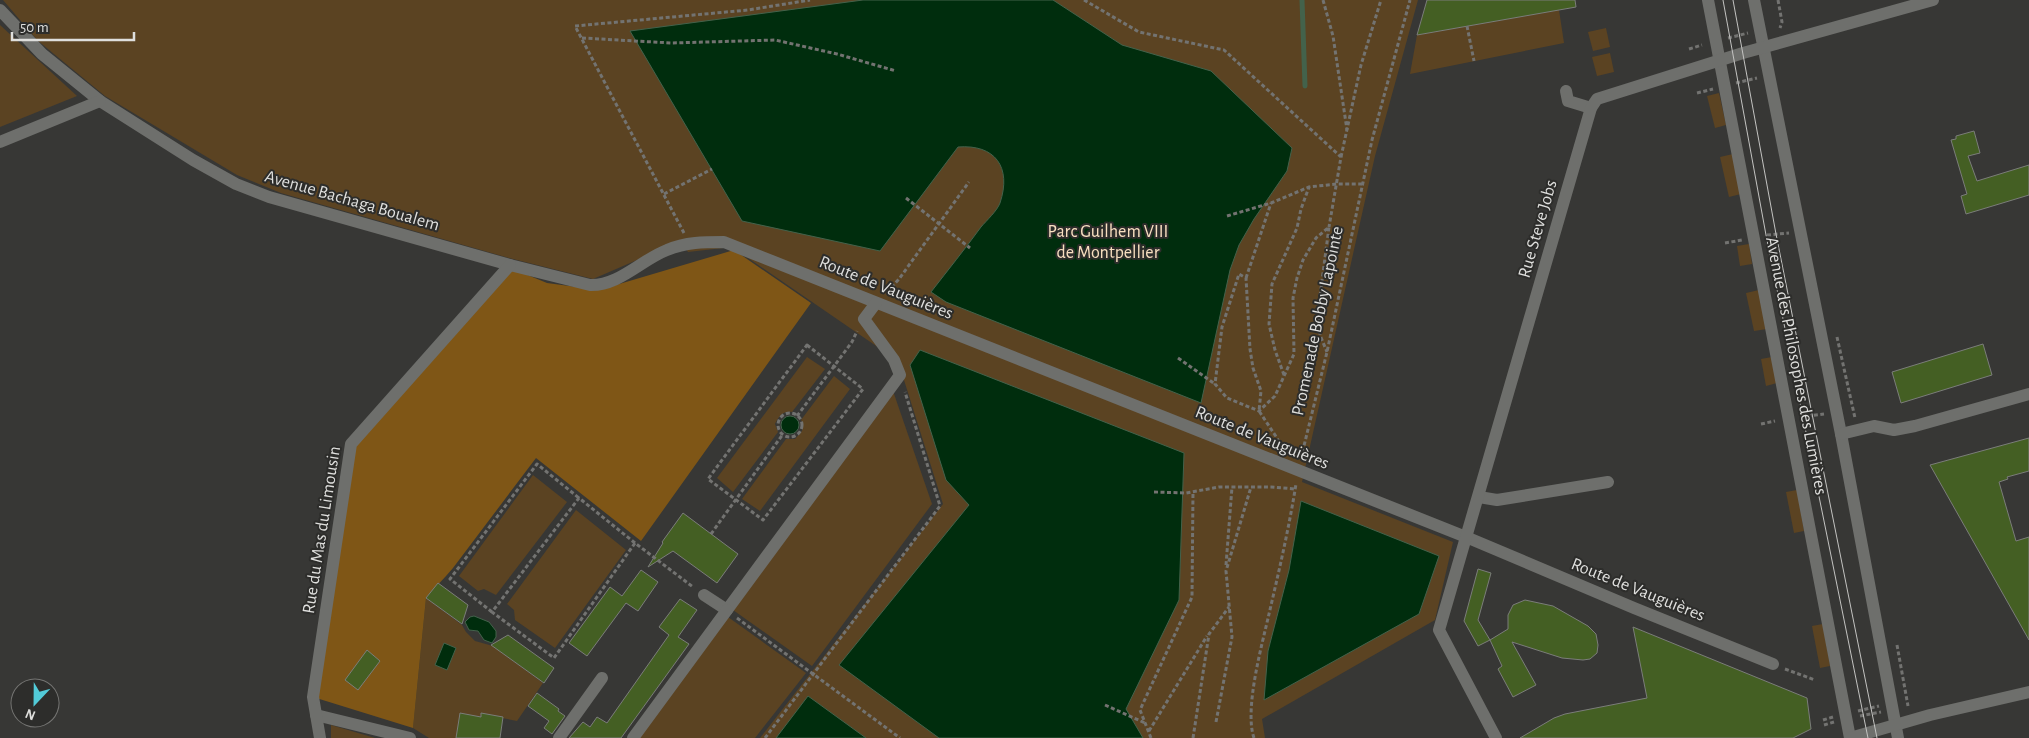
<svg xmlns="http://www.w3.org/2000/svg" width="2029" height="738" font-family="'Alegreya Sans',sans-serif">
<rect width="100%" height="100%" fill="#373735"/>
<g fill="#5b4322">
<polygon points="3,0 1418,0 1375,156 1302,482 1453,542 1435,620 1262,719 1265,738 760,738 943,504 898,361 732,247 688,252 681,241 593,279 509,258 281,193 237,175 105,96 37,40"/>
<polygon points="1559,10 1564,43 1410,74 1417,35"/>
<polygon points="0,25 77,96 0,127"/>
<polygon points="1606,28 1610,47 1593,51 1588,32"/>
<polygon points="1610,53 1614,72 1597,76 1592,57"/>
<polygon points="1719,93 1726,125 1715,128 1707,96"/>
<polygon points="1733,154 1741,194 1729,197 1720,157"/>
<polygon points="1749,244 1752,264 1740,266 1737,246"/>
<polygon points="1759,290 1767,329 1754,331 1746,293"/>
<path d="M807 357 825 369 792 412C783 410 778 417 775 424L778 432 733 492 717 478Z"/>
<polygon points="1772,357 1777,383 1766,386 1761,359"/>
<polygon points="834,376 850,389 760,511 742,499 786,439 795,439 802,431 803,423 801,420"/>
<polygon points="893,391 932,504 812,666 733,610"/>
<polygon points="533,475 567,502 496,595 484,589 478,591 459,576"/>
<polygon points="1797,490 1804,531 1794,533 1786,492"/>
<polygon points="576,510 626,550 555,648 515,620 514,610 507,604"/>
<polygon points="426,598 462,625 466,632 475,641 493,646 543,683 517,721 482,714 481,717 461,714 456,738 429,738 413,728"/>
<polygon points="728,617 806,673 755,738 639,738"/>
<polygon points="1823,624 1830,666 1820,668 1812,626"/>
<polygon points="331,725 375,738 331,738"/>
</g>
<path fill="#7f5616" d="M734 250 811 303 641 541 536 458 453 568C444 579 435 587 426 598L413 728 313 697 351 444 508 267 547 283 599 290Z"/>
<g fill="#002d0d" stroke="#43624b">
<path d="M863 0H1053L1122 45 1211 71 1292 148 1287 171 1254 219 1239 245 1230 270 1201 403 946 302 931 292C948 270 965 249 981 227 987 220 997 211 1000 203 1012 167 995 144 958 147L880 251 742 221 630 31Z"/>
<polygon points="920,350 1184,453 1179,600 1126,709 1143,738 939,738 839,665 969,505 946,480 910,365"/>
<circle cx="790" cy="425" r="9"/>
<polygon points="1301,501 1439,556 1419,614 1264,700 1268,651 1289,570"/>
<polygon points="474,616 489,622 496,631 496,637 492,643 484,640 478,631 469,630 465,622 470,617"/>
<polygon points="444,643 456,648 447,670 435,665"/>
<polygon points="808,696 866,738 776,738"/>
</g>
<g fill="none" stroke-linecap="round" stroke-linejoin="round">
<polyline stroke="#43624b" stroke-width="5" points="1302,0 1305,86"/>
</g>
<g fill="#445f23" stroke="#7b7d7a">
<polygon points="1427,0 1575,0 1576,7 1417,35"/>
<polygon points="1974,131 1980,153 1968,156 1977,181 2029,165 2029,195 1966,214 1961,196 1967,194 1951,140 1956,139 1956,136"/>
<polygon points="1983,344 1992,375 1901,403 1892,372"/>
<polygon points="2029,438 2029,471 2007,477 2008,479 1999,482 2016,541 2029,537 2029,640 1930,465"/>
<polygon points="683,513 738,554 717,583 673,551 648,567 663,543 662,542"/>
<polygon points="1478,569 1491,573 1478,620 1490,640 1478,646 1464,621"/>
<polygon points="641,570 658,582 638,611 626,603 587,656 569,643 610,587 622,596"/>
<polygon points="438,583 468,605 462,624 426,598"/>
<polygon points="680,599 697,610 678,637 689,644 621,738 569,738 583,722 590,727 597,717 607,723 669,635 659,627"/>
<polygon points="1525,600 1553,606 1588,626 1596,634 1598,645 1597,653 1590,659 1583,660 1562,658 1512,642 1536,685 1513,697 1498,669 1502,666 1490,640 1508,629 1508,615 1513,605"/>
<polygon points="1633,627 1807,698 1811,729 1793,738 1520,738 1554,718 1565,714 1647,698"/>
<polygon points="508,635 554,668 544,683 491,645"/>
<polygon points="367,650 380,661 358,690 345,680"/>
<polygon points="537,693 559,709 558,711 565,716 552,734 544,728 549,721 528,706"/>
<polygon points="460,713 481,717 481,713 503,717 500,738 456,738"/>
</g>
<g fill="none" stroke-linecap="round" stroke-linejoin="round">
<g stroke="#737371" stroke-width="3" stroke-dasharray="4 2.5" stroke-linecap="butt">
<polyline points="1084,0 1139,32 1224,50 1341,157 1329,227"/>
<polyline points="1323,0 1333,36 1347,130"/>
<polyline points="1778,0 1782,22 1780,28"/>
<polyline points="1467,26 1474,61"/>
<polyline points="582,38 671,43 775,40 837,54 896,71"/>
<polyline points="1728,38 1748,33"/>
<polyline points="1689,49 1702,45"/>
<polyline points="1736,83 1757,78"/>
<polyline points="1697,93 1713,89"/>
<polyline points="1341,157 1361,65 1381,0"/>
<polyline points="664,194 712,169"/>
<polyline points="906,198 970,248"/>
<polyline points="1227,216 1271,203 1309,187 1336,184 1362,184"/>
<polyline points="684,233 575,26 748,10 810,0"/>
<polyline points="1767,235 1789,233"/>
<polyline points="1725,243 1742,240"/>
<polyline points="1246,278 1271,203"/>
<polyline points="887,292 899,279 969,182"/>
<polyline points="1837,337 1855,418"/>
<polygon points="807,345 863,389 763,520 708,479"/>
<polyline points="1178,358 1215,384"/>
<polyline points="1284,375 1275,350 1269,324 1272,284 1297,228 1301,209 1309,187"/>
<circle cx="790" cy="425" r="12"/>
<polyline points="797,416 852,342 857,331"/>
<polyline points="1801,417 1824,414"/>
<polyline points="1761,424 1775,421"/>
<polyline points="1282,448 1277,438 1259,411 1261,391 1253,368 1250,349 1246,278 1239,274 1222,327 1215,384 1227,398 1259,411 1275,396 1294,354 1293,298 1297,278 1303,260 1316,238 1329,227 1319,304 1320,335 1327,352"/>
<polyline points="1301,458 1327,352 1372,140 1410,0"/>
<polyline points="1154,492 1186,493 1219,487 1271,487 1295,489"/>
<polyline points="711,534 783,434"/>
<polyline points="635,543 579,498 492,612 554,658 635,543 693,587"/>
<polyline points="1226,565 1232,487"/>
<polyline points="492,612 450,579 537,464 579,498"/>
<polyline points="737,618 900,738"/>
<polyline points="1897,645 1908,706"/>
<polyline points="1785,669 1815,680"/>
<polyline points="1105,705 1145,723"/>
<polyline points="1858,711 1879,706"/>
<polyline points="1860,716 1881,712"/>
<polyline points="1823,720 1833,717"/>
<polyline points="1216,722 1232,637 1226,571 1251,487"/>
<polyline points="1824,725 1834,722"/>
<polyline points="1149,731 1207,636"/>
<polyline points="765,738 940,506 905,392"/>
<polyline points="1151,738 1140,710 1192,597 1193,492"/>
<polyline points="1193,738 1209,634 1229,607"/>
<path d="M1254 738C1244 709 1262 645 1269 614 1279 571 1289 528 1296 484"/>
</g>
<g stroke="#6e6f6c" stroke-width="12">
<polyline points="1708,0 1850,738"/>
<polyline points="1754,0 1841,434 1898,738"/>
<path d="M0 10 42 54 100 101 193 160 236 184 269 197 510 265 590 285C619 286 641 260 667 250 686 242 704 242 724 242L1466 537 1634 608 1773 664"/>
<polyline points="1566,91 1568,101 1591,108"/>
<polyline points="0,142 100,101"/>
<polyline points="1841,434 1874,426 1894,430 1915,426 2029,394"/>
<polyline points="1479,497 1497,500 1608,482"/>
<polyline points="704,595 727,610 900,375 894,360 864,319 876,303"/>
<polyline points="316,715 410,738"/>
<polyline points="320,738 313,697 351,444 510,265"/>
<polyline points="559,738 602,678"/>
<polyline points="633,738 727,610"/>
<polyline points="1496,738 1439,630 1591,108 1597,99 1743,53 1933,0"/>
<polyline points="1850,738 1930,715 2029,692"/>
</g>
<g stroke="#c4c4c2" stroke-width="1">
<polyline points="1723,0 1766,235 1868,738"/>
<polyline points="1733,0 1776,234 1877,738"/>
</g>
</g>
<g text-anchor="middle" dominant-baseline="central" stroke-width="4" stroke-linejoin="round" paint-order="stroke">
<g font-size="18" fill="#dfdfdd" stroke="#2d2d2b">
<text transform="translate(352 201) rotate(16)">Avenue Bachaga Boualem</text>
<text transform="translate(1538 229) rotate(-74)">Rue Steve Jobs</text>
<text transform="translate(886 288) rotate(22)">Route de Vauguières</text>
<text transform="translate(1318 321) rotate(-78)">Promenade Bobby Lapointe</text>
<text transform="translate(1796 366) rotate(79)">Avenue des Philosophes des Lumières</text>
<text transform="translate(1262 438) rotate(22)">Route de Vauguières</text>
<text transform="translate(322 530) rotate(-81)">Rue du Mas du Limousin</text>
<text transform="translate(1638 590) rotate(22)">Route de Vauguières</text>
</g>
<g font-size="18" fill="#f8dfc0" stroke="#2d2d2b">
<text x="1108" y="232">Parc Guilhem VIII<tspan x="1108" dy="21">de Montpellier</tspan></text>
</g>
</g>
<g transform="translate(35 703) rotate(202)"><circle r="24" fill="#2d2d2b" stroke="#747472"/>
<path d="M0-4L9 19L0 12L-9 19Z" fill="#52cbd8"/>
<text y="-8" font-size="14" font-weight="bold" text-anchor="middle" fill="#dfdfdd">N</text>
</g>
<path d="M12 32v8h122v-8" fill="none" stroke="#dfdfdd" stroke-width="2.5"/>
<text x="20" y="32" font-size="15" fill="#dfdfdd" stroke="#2d2d2b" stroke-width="4" paint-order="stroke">50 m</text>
</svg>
